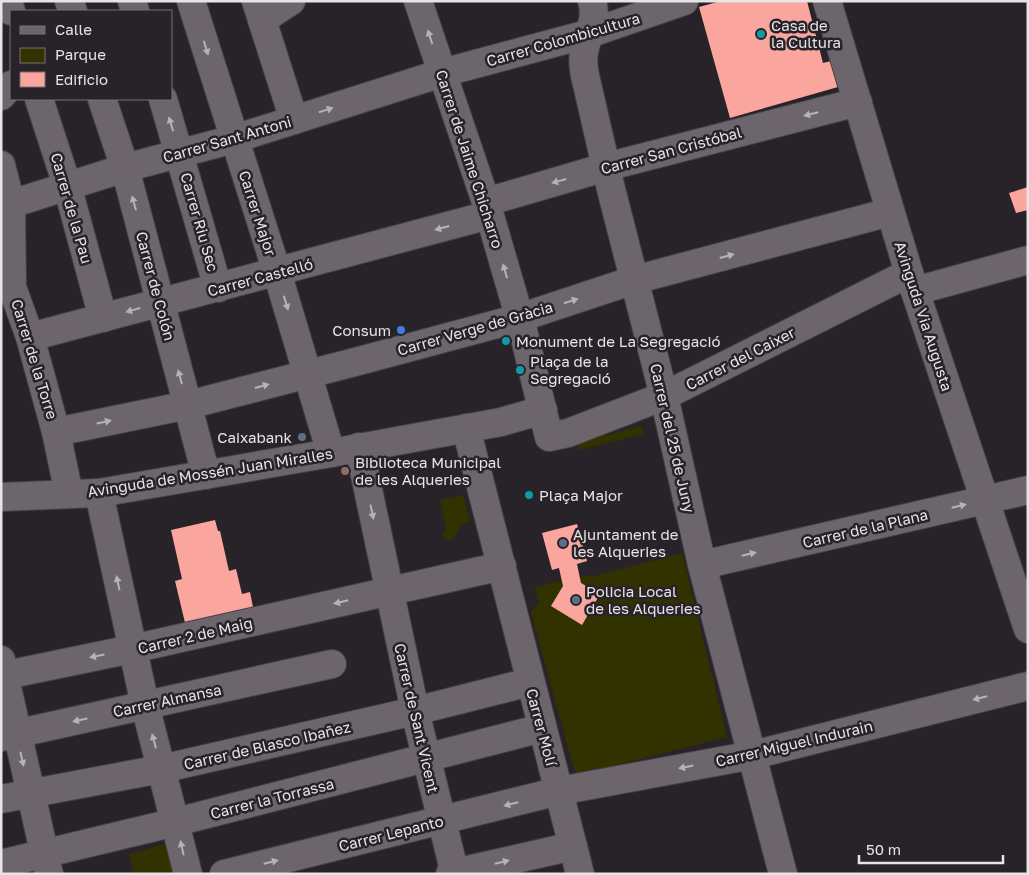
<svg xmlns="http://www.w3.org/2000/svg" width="1029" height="875" font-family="'Golos Text',sans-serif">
<rect width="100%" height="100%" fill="#282328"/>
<g fill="#313200">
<polygon points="641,426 644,434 579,450 577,443"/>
<path d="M463 495 470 521C459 523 459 531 453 539L447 540 442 535 446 528 440 500Z"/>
<polygon points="682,553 727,737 580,774 574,770 531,612 539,603 535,587 561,581 563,586 551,606 582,624 600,594 581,583 580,577 591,575 591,577"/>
<polygon points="170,842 173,874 134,874 129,855"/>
</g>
<g fill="#faa59d">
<polygon points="721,1 807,1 823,63 831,61 838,87 730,118 699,7"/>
<polygon points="1028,187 1028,210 1016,213 1009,193"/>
<polygon points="215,520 218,531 220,531 229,571 236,569 242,594 250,592 254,612 186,627 175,581 182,579 171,530"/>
<polygon points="577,524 587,561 577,564 581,583 600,594 582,625 551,606 563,586 559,568 552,570 542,533"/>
</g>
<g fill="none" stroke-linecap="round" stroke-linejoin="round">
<g stroke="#444045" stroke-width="30">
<g id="minor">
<polyline points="8,1 11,11"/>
<polyline points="69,1 73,11"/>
<polyline points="132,1 135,11"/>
<polyline points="191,1 277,272 331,453"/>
<polyline points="256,1 294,120"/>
<polyline points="418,1 486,202 522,326 549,437 568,433 664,396 909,273"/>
<path d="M592 1C598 19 587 35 584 52 582 63 584 73 587 84L611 189 664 396 702 565 783 874"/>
<polyline points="827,1 909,273 1028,629"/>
<polyline points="262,20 291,1"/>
<polyline points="1,96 11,85"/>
<polyline points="39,99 67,185 103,318"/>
<polyline points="102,99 125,168 206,475"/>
<polyline points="163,99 218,288"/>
<polyline points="1,165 11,204 12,287 30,337 56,432 69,494"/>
<polyline points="486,202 606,167 858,102"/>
<polyline points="11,204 125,168 234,139 442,73 591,33 684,1"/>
<polyline points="915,291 1028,260"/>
<polyline points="30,337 489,215"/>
<polyline points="466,428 580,874"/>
<polyline points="56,432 188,405 355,362 519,318 634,280 890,212"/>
<polyline points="359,447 415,711 455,874"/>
<polyline points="99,493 145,705 188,874"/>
<polyline points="1,497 99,493 331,453 501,422 543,410"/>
<polyline points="702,565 1028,490"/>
<polyline points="1,660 49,874"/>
<polyline points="1,676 132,649 502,566"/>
<polyline points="1,737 332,664"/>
<polyline points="1,799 161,769 415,711 530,682"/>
<polyline points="1,864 176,822 542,728"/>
<polyline points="224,874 559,791 753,755 1028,686"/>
<polyline points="450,874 573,846"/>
</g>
</g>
<use href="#minor" stroke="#6c666c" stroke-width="28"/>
</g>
<defs><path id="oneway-solid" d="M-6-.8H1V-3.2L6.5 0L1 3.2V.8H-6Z" transform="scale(1.25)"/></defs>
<g fill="#b6b2b6">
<use href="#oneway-solid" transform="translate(430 37) rotate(-108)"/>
<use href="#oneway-solid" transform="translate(206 48) rotate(73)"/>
<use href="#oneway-solid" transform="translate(326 110) rotate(-18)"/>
<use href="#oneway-solid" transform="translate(811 114) rotate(166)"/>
<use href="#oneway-solid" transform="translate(171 124) rotate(-107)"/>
<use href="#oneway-solid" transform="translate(559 181) rotate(164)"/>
<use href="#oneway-solid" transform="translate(134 203) rotate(-105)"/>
<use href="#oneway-solid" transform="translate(442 228) rotate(165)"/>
<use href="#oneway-solid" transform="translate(727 256) rotate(-15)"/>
<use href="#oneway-solid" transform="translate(505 271) rotate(-106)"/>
<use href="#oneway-solid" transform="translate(571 301) rotate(-18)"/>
<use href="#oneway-solid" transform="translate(286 303) rotate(73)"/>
<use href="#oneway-solid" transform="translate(133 310) rotate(164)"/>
<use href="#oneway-solid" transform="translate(180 377) rotate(-105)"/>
<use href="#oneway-solid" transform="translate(262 386) rotate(-15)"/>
<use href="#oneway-solid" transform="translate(104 422) rotate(-12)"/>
<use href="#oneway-solid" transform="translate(959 506) rotate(-13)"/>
<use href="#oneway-solid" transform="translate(372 512) rotate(78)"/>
<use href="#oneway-solid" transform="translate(749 554) rotate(-13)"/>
<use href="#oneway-solid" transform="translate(118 583) rotate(-102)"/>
<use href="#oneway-solid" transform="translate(341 602) rotate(167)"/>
<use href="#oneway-solid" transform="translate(97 656) rotate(169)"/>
<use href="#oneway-solid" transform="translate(980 698) rotate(166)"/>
<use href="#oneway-solid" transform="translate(80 720) rotate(168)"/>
<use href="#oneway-solid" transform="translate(154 741) rotate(-105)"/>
<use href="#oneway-solid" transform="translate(22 759) rotate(77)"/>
<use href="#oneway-solid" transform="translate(686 767) rotate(169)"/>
<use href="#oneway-solid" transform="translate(511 804) rotate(166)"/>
<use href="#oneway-solid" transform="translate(182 848) rotate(-103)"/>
<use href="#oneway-solid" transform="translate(271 862) rotate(-14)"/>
<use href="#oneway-solid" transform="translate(502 862) rotate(-13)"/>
</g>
<g fill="#0f9aa8" stroke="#282328" stroke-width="2">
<circle cx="761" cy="34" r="5"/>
<circle cx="506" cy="341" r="5"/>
<circle cx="520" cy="370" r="5"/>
<circle cx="529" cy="495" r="5"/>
</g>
<circle fill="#3f7fe0" stroke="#282328" stroke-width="2" cx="401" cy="330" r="5"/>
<g fill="#5c6f8a" stroke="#282328" stroke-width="2">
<circle cx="302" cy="437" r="5"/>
<circle cx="563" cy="543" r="5"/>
<circle cx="576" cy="600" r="5"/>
</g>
<circle fill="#8d6e63" stroke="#282328" stroke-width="2" cx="345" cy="471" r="5"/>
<g text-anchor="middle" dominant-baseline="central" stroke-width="5" stroke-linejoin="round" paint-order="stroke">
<g font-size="15" fill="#e7e4e8" stroke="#282328" text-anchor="start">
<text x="771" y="25">Casa de<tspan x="771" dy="17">la Cultura</tspan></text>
<text x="391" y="330" text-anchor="end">Consum</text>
<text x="516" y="341">Monument de La Segregació</text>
<text x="530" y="361">Plaça de la<tspan x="530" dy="17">Segregació</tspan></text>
<text x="292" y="437" text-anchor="end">Caixabank</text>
<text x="355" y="462">Biblioteca Municipal<tspan x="355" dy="17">de les Alqueries</tspan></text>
<text x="539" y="495">Plaça Major</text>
<text x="573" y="534">Ajuntament de<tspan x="573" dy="17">les Alqueries</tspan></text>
<text x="586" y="591">Policia Local<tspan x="586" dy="17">de les Alqueries</tspan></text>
</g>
<g font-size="15" fill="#e7e4e8" stroke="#282328">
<text transform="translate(563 39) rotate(-16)">Carrer Colombicultura</text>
<text transform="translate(227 139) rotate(-16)">Carrer Sant Antoni</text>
<text transform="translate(671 150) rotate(-15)">Carrer San Cristóbal</text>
<text transform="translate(470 159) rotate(72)">Carrer de Jaime Chicharro</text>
<text transform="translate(72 208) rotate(74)">Carrer de la Pau</text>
<text transform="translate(258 213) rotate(72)">Carrer Major</text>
<text transform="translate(200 222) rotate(74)">Carrer Riu Sec</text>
<text transform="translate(260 277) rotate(-15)">Carrer Castelló</text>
<text transform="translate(156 286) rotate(75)">Carrer de Colón</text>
<text transform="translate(924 316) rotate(72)">Avinguda Via Augusta</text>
<text transform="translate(475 328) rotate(-16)">Carrer Verge de Gràcia</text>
<text transform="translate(740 358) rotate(-27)">Carrer del Caixer</text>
<text transform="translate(35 359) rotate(73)">Carrer de la Torre</text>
<text transform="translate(673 438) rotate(77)">Carrer del 25 de Juny</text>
<text transform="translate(210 472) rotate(-9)">Avinguda de Mossén Juan Miralles</text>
<text transform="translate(865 528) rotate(-13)">Carrer de la Plana</text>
<text transform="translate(195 635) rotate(-13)">Carrer 2 de Maig</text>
<text transform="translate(167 700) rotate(-12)">Carrer Almansa</text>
<text transform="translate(417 718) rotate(77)">Carrer de Sant Vicent</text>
<text transform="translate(542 727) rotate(75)">Carrer Molí</text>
<text transform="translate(794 743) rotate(-13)">Carrer Miguel Indurain</text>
<text transform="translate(267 745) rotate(-13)">Carrer de Blasco Ibañez</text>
<text transform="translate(272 798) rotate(-14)">Carrer la Torrassa</text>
<text transform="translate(391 833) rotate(-14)">Carrer Lepanto</text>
</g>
</g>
<rect width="1029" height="875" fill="none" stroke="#e7e4e8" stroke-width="5"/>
<rect x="10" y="10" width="162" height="90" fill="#282328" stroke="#747075"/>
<rect x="20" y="26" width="25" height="8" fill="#6c666c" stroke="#747075"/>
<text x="55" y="35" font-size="15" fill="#e7e4e8">Calle</text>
<rect x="20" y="48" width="25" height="15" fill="#313200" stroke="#747075"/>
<text x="55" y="60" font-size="15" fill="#e7e4e8">Parque</text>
<rect x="20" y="72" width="25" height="15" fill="#faa59d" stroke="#747075"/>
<text x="55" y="85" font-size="15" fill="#e7e4e8">Edificio</text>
<path d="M859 855v8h144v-8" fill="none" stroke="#e7e4e8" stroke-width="2.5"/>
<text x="866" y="855" font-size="15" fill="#e7e4e8" stroke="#282328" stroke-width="4" paint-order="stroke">50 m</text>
</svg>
